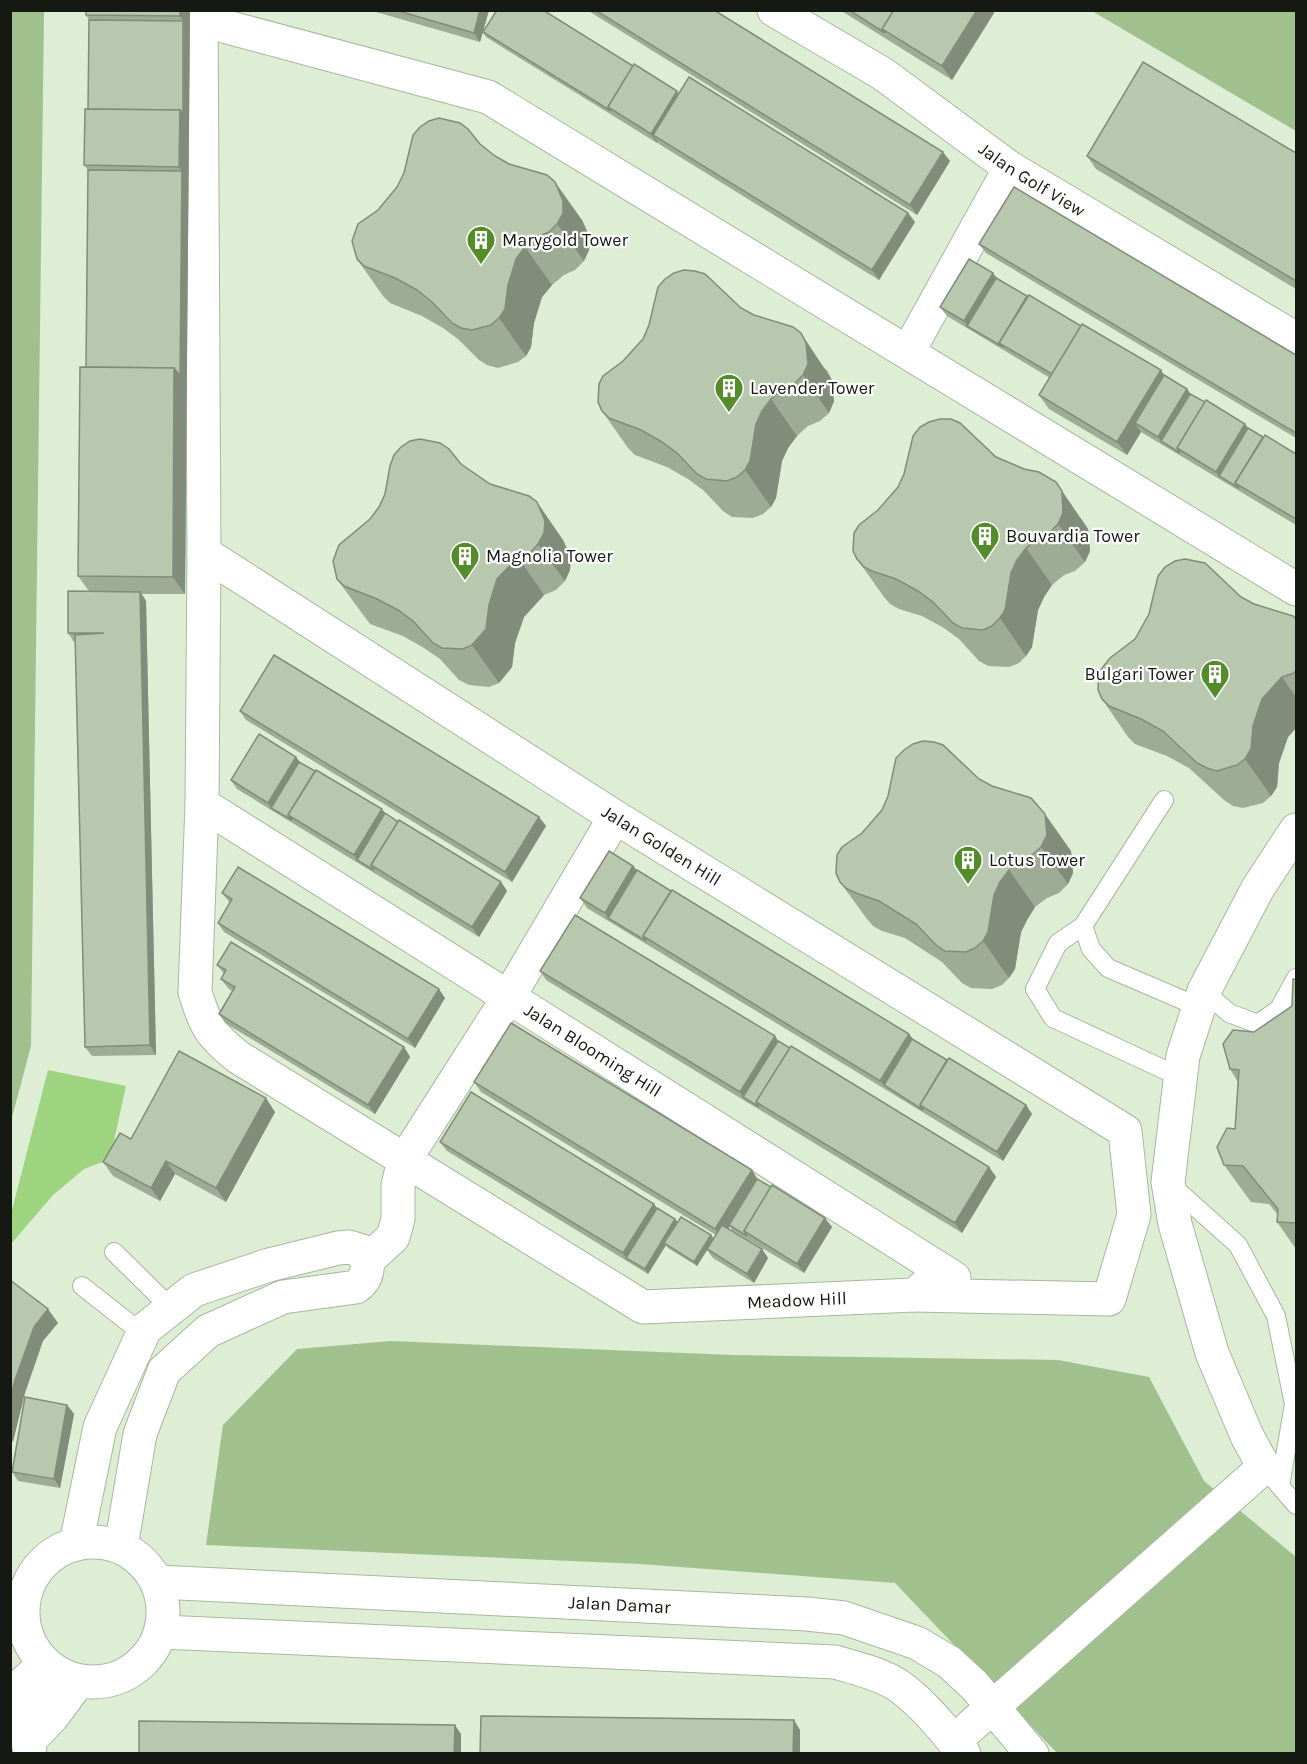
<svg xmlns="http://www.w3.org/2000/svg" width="1307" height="1764" font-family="Karla,sans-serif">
<rect width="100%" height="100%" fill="#ddeed4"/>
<g fill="#a0c08e">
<polygon points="44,10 31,1046 11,1121 10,11"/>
<polygon points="1092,11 1296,11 1296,131"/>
<polygon points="391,1341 732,1355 1058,1360 1149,1377 1204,1481 1296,1557 1296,1753 1057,1753 895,1583 640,1564 206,1545 223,1425 297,1349"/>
</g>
<polygon fill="#9ed37f" points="48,1070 126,1086 110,1159 84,1169 53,1195 11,1244 11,1214"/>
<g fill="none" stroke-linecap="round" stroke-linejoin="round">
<g stroke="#a8b89f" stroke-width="20">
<g id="lane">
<polyline points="1164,800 1083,926 1058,943 1035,989 1053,1018 1180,1077"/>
<polyline points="1083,926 1091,949 1108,968 1199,1007"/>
<polyline points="1204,991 1229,1013 1258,1024 1279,1009 1296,978"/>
<polyline points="1171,1185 1238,1245 1276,1316 1294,1404 1280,1486"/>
<polyline points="114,1252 171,1308"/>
<polyline points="82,1286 143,1334"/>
<polyline points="1273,1478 1296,1505"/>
<polyline points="10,1685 39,1659"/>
</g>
</g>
<g stroke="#a8b89f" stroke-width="35">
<g id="street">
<path id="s1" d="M201 10 204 553 202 804 195 992C205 1025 210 1035 238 1057L643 1307 914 1295 934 1278V1267"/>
<path id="s2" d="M774 10 883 74 1010 168 1296 339"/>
<polyline points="201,20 488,97 1296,589"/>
<polyline points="908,352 1010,168"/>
<path id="s3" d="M204 553 615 817 1125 1131 1134 1215 1109 1299 914 1295"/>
<path id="s4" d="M202 804 954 1278"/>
<polyline points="368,1260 393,1237 398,1219 398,1185 404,1161 508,998 615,817"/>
<path d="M76 1544 100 1427 145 1329 194 1290 269 1265 338 1248 349 1247 362 1251C371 1263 368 1279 356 1287L283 1297 208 1331 164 1371 140 1434 121 1547"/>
<polyline points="954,1741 1264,1467 1247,1436 1212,1353 1175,1224 1168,1182 1183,1056 1204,991 1258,888 1296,830"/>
<polyline points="28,1742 52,1717 78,1682"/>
<polyline points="30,1754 23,1705 48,1668"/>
</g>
</g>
<g stroke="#a8b89f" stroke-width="35">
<g id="secondary">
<circle cx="93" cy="1612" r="70"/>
<path id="s5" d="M158 1582 807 1614 844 1618 879 1630 917 1643 949 1662 974 1685 1032 1754"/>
<path d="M162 1632 835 1662C855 1668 878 1673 896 1684 924 1703 943 1729 964 1754"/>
</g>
</g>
<use href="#lane" stroke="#fff" stroke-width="18"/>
<use href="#street" stroke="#fff" stroke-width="33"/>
<use href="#secondary" stroke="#fff" stroke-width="33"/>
</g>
<g fill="#9eac96">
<polygon points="190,10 185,594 142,594 146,601 156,1055 92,1056 85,1047 75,642 74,642 68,633 89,591 78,576 86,367 88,170 84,165 88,109 89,20 86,15"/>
<polygon points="369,10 489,10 480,42"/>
<polygon points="587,10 714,10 950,161 917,215"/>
<polygon points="840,10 992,10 994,13 952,80"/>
<polygon points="483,32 678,93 908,213 915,222 879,280 659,144 658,142 657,143 486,37"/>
<polygon points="480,144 495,156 582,220 590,238 589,250 584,261 575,270 564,275 552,285 542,297 534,323 531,347 526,356 518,362 498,368 487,365 479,360 458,339 443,328 422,316 390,303 383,296 357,259"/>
<polygon points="1296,153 1296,289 1096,169 1087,156"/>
<polygon points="979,244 1296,355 1296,438 986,253"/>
<polygon points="997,278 1164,375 1190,394 1245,424 1248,428 1296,454 1296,525 1141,432 1127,455 1049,409 1039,395 1050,378 947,316 940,307"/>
<polygon points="741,308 827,370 832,380 834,401 829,413 820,421 808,426 797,436 788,448 782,461 776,498 771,507 763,514 753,518 732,517 723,511 703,490 688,479 667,467 635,455 628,448 602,411"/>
<polygon points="996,457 1082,520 1088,529 1090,551 1085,562 1075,571 1064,575 1052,585 1044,597 1038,610 1032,647 1026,656 1019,663 1009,667 988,666 979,661 959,639 944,628 922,616 899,609 890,604 884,597 857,559 878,510"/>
<polygon points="461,464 563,540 571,558 570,570 565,581 556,590 544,595 524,617 515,643 512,667 499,683 489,687 469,685 459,680 440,659 424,648 403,636 370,624 364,616 337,579"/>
<polygon points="1241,597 1254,604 1296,619 1296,728 1288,737 1279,763 1277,787 1271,796 1263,803 1243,808 1233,806 1224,800 1189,768 1167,756 1135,744 1128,737 1102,699"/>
<polygon points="240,711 539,817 546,826 512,882 246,720"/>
<polygon points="296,757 299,762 315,771 382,809 385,813 501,882 507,891 479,937 237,789 231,780"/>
<polygon points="979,779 1071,851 1073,873 1068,884 1059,893 1047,898 1035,907 1027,920 1021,932 1015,969 1009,978 1002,985 992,989 971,988 962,983 942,962 905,938 882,931 873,926 867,919 840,882 862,833 882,810"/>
<polygon points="633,866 637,870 671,891 909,1034 912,1039 1026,1105 1032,1114 1003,1161 587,908 580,898"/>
<polygon points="222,893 445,998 415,1048 224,932 218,923 230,903"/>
<polygon points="217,965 404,1047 410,1057 375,1114 225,1023 219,1014 232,991 228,988 221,979 224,974"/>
<polygon points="540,971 775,1036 778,1041 989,1167 996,1177 962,1233 546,980"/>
<polygon points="1296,979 1296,1249 1277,1222 1278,1215 1269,1204 1251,1202 1224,1165 1235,1129 1238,1082 1230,1069 1254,1032 1292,1006"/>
<polygon points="474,1082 758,1180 832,1227 804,1273 732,1230 730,1226 728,1229 762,1249 768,1258 754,1283 713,1258 707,1250 697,1266 668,1248 666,1245 648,1274 447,1151 440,1142 654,1204 657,1208 678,1222 713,1239 716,1235 481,1092"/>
<polygon points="275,1112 226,1202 175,1174 160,1201 113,1176 103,1162 131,1139"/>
<polygon points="67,1405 74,1414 60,1488 18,1481 12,1472"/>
</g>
<g fill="#818c7a">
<polygon points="180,10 190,10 185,594 173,577 174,368 182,171 179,167 180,110 183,21 180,16"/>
<polygon points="480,10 489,10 480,42 474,33"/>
<polygon points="977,10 992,10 994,13 952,80 942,66"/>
<polygon points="677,91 683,100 653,135 658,142 657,143 651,134"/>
<polygon points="943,152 950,161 917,215 910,205"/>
<polygon points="555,182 582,220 590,238 589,250 584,261 557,224"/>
<polygon points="908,213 915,222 879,280 872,270"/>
<polygon points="525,247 552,285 542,297 534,323 531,347 526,356 499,318 508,285 516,259"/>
<polygon points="993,273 1000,282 967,326 964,321"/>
<polygon points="801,333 832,380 834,401 829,413 803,375"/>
<polygon points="1161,370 1170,384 1135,423 1141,432 1127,455 1117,442"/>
<polygon points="1187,389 1194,398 1161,441 1158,437"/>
<polygon points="771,399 797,436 788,448 782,461 776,498 771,507 745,470 756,424 762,411"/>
<polygon points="1245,424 1252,433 1219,476 1216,472"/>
<polygon points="1056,482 1088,529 1090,551 1085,562 1058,524"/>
<polygon points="537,502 563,540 571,558 570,570 565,581 538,544"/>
<polygon points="1026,548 1052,585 1044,597 1038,610 1032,647 1026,656 1000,618 1011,573 1017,560"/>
<polygon points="518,557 544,595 524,617 515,643 512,667 499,683 472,645 489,605 497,579"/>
<polygon points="140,592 146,601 156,1055 150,1045"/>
<polygon points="1282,677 1296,697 1296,728 1288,737 1279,763 1277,787 1271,796 1245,759 1253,726 1262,699"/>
<polygon points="296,757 303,766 271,808 268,803"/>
<polygon points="382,809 388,818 357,860 354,855"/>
<polygon points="1045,814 1071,851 1073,873 1068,884 1041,847"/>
<polygon points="539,817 546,826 512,882 505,872"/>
<polygon points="633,866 640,875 608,918 605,913"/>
<polygon points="1009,870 1035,907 1027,920 1021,932 1015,969 1009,978 983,941 994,895 1000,882"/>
<polygon points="501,882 507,891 479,937 472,927"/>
<polygon points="439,989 445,998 415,1048 408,1039"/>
<polygon points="909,1034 916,1043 884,1085 880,1081"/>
<polygon points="775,1036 781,1046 743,1097 740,1092"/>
<polygon points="404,1047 410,1057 375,1114 368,1105"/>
<polygon points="266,1098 275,1112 226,1202 216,1188"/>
<polygon points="1026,1105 1032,1114 1003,1161 997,1152"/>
<polygon points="166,1161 175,1174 160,1201 151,1188"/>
<polygon points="989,1167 996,1177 962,1233 955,1223"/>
<polygon points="752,1170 758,1180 722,1239 715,1229"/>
<polygon points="654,1204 660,1213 626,1258 623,1253"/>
<polygon points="825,1218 832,1227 804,1273 797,1264"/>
<polygon points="675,1219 679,1224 664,1243 666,1245 648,1274 645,1269"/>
<polygon points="711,1235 714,1239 697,1266 694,1262"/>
<polygon points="762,1249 768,1258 754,1283 747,1274"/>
<polygon points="48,1309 58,1323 43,1341 25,1393 13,1442 10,1439 10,1399 15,1380 34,1327"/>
<polygon points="67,1405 74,1414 60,1488 54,1479"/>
<polygon points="794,1720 800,1730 800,1754 793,1754"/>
<polygon points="455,1725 461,1734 461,1754 454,1754"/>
</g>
<g fill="#b8c8af" stroke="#818c7a" stroke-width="1.5">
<polygon points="86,10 180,10 180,16 86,15"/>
<polygon points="395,10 480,10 474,33"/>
<polygon points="497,10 543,10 633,66 608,107 611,111 483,32"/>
<polygon points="595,10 714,10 943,152 910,205"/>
<polygon points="849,10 894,10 882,29 885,33"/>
<polygon points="894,10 977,10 942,66 882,29"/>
<polygon points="89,20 183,21 183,114 180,110 88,109"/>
<polygon points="1143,62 1296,153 1296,281 1087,156"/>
<polygon points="634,64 677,91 651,134 608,107"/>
<polygon points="689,77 908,213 872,270 653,135"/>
<polygon points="85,109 180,110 179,167 84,165"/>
<polygon points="439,118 460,123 468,129 480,144 495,156 509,164 547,175 555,182 563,201 563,213 557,224 549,232 537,237 525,247 516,259 508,285 505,309 499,318 491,325 472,330 461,328 452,323 432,302 417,290 395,278 364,266 357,259 352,241 358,224 378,210 397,187 404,173 413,135 420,127 429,121"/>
<polygon points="88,170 182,171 180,376 174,368 86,367"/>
<polygon points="1014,187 1296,355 1296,433 979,244"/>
<polygon points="969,259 993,273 964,321 940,307"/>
<polygon points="684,270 695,271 705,274 741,308 754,315 793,327 801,333 806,343 808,364 803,375 794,384 782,389 771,399 762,411 756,424 750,461 745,470 737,477 727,481 706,479 697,474 677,453 662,442 641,430 609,418 602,411 598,402 599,384 603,376 623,361 643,339 649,325 658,287 665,279 674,273"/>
<polygon points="996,278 1027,296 999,343 1003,347 967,326"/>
<polygon points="1029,295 1081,326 1052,374 999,343"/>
<polygon points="1082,324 1161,370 1117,442 1039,395"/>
<polygon points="80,367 174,368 173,577 78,576"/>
<polygon points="1164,375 1187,389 1158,437 1135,423"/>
<polygon points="1190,394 1205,402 1177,448 1180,453 1161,441"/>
<polygon points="1206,400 1245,424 1216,472 1177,448"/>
<polygon points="940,419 951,419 960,423 996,457 1024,469 1039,472 1056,482 1062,491 1063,513 1058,524 1049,533 1038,538 1026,548 1017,560 1011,573 1005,610 1000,618 992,626 983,630 962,628 953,623 933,602 918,591 896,579 872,571 864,567 857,559 853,551 854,533 859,525 878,510 898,487 904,474 913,436 920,427 929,422"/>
<polygon points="1248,428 1263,437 1235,483 1239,488 1219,476"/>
<polygon points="1265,435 1296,454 1296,519 1235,483"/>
<polygon points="420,439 440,443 449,449 461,464 490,484 529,496 537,502 545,521 544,533 538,544 530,553 518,557 497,579 489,605 486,629 472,645 463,649 442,648 433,643 413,621 398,610 377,599 344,586 337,579 333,561 339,545 370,519 379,507 385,494 390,466 394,455 401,447 410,441"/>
<polygon points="1185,559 1205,563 1241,597 1254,604 1293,616 1296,619 1296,670 1294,673 1282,677 1262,699 1253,726 1251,749 1245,759 1237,765 1217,771 1207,768 1197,763 1163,731 1141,719 1109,706 1102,699 1098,690 1099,672 1110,658 1135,639 1149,614 1158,576 1165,567 1175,561"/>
<polygon points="68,591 140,592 150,1045 85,1047 75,635 104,633 68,633"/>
<polygon points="274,655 539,817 505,872 240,711"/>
<polygon points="259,734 296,757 268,803 231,780"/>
<polygon points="923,741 934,742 943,745 979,779 992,786 1031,798 1045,814 1047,835 1041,847 1032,855 1021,860 1009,870 1000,882 994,895 988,932 983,941 975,948 966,952 945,951 936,945 916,924 879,901 856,893 847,889 840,882 836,873 837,855 842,847 862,833 882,810 888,796 896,758 904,750 913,744"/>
<polygon points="299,762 315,771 288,815 292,820 271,808"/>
<polygon points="316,770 382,809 354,855 288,815"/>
<polygon points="385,813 398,822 371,865 374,870 357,860"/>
<polygon points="399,820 501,882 472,927 371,865"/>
<polygon points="609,851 633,866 605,913 580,898"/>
<polygon points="238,867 439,989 408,1039 218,923 232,899 222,893"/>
<polygon points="637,870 671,891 643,936 646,941 608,918"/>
<polygon points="672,890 909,1034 880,1081 643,936"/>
<polygon points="575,915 775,1036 740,1092 540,971"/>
<polygon points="231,942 404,1047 368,1105 219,1014 235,987 221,979 226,970 217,965"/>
<polygon points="1293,979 1296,979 1296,1223 1277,1222 1278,1209 1243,1166 1224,1165 1217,1147 1227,1128 1235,1129 1239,1070 1230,1069 1223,1044 1233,1030 1254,1032 1292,1006"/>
<polygon points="511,1023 752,1170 715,1229 474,1082"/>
<polygon points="912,1039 947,1060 920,1105 923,1110 884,1085"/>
<polygon points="778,1041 790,1048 756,1102 759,1107 743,1097"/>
<polygon points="791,1046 989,1167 955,1223 756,1102"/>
<polygon points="179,1051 266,1098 216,1188 166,1161 151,1188 103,1162 120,1133 131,1139"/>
<polygon points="949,1058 1026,1105 997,1152 920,1105"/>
<polygon points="471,1092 654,1204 623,1253 440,1142"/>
<polygon points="757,1179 771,1187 744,1231 747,1236 729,1225"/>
<polygon points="772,1185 825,1218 797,1264 744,1231"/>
<polygon points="657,1208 675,1219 645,1269 626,1258"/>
<polygon points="681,1217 711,1235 694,1262 664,1243"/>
<polygon points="722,1225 762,1249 747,1274 707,1249"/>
<polygon points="10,1280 48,1309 34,1327 15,1380 10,1399"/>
<polygon points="25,1397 67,1405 54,1479 12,1472"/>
<polygon points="481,1716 794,1720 793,1754 480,1754"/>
<polygon points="139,1721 455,1725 454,1754 139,1754"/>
</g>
<defs>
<g id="building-pin" transform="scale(1.5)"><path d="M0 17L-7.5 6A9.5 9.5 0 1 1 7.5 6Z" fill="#538c28" stroke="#fff"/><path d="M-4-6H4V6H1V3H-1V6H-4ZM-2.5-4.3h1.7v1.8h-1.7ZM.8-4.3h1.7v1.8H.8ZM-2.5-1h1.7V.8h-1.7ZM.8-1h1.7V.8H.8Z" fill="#fff"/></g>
</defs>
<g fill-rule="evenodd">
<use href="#building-pin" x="481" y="240"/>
<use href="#building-pin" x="729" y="388"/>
<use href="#building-pin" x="985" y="536"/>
<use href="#building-pin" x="465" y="556"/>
<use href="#building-pin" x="1215" y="674"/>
<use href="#building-pin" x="968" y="860"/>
</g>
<g text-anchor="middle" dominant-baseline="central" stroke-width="4.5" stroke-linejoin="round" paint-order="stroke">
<g font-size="18" fill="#141a11" stroke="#fff">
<text stroke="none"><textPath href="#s2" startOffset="309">Jalan Golf View</textPath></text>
<text stroke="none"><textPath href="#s3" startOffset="543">Jalan Golden Hill</textPath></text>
<text stroke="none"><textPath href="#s4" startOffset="462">Jalan Blooming Hill</textPath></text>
<text stroke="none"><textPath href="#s1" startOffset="1692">Meadow Hill</textPath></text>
<text stroke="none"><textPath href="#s5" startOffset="462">Jalan Damar</textPath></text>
</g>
<g font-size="18" fill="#141a11" stroke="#fff" text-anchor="start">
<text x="502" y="240">Marygold Tower</text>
<text x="750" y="388">Lavender Tower</text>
<text x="1006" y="536">Bouvardia Tower</text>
<text x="486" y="556">Magnolia Tower</text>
<text x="1194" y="674" text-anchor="end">Bulgari Tower</text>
<text x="989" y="860">Lotus Tower</text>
</g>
</g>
<rect width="1307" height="1764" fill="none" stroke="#141a11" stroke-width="24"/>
</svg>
